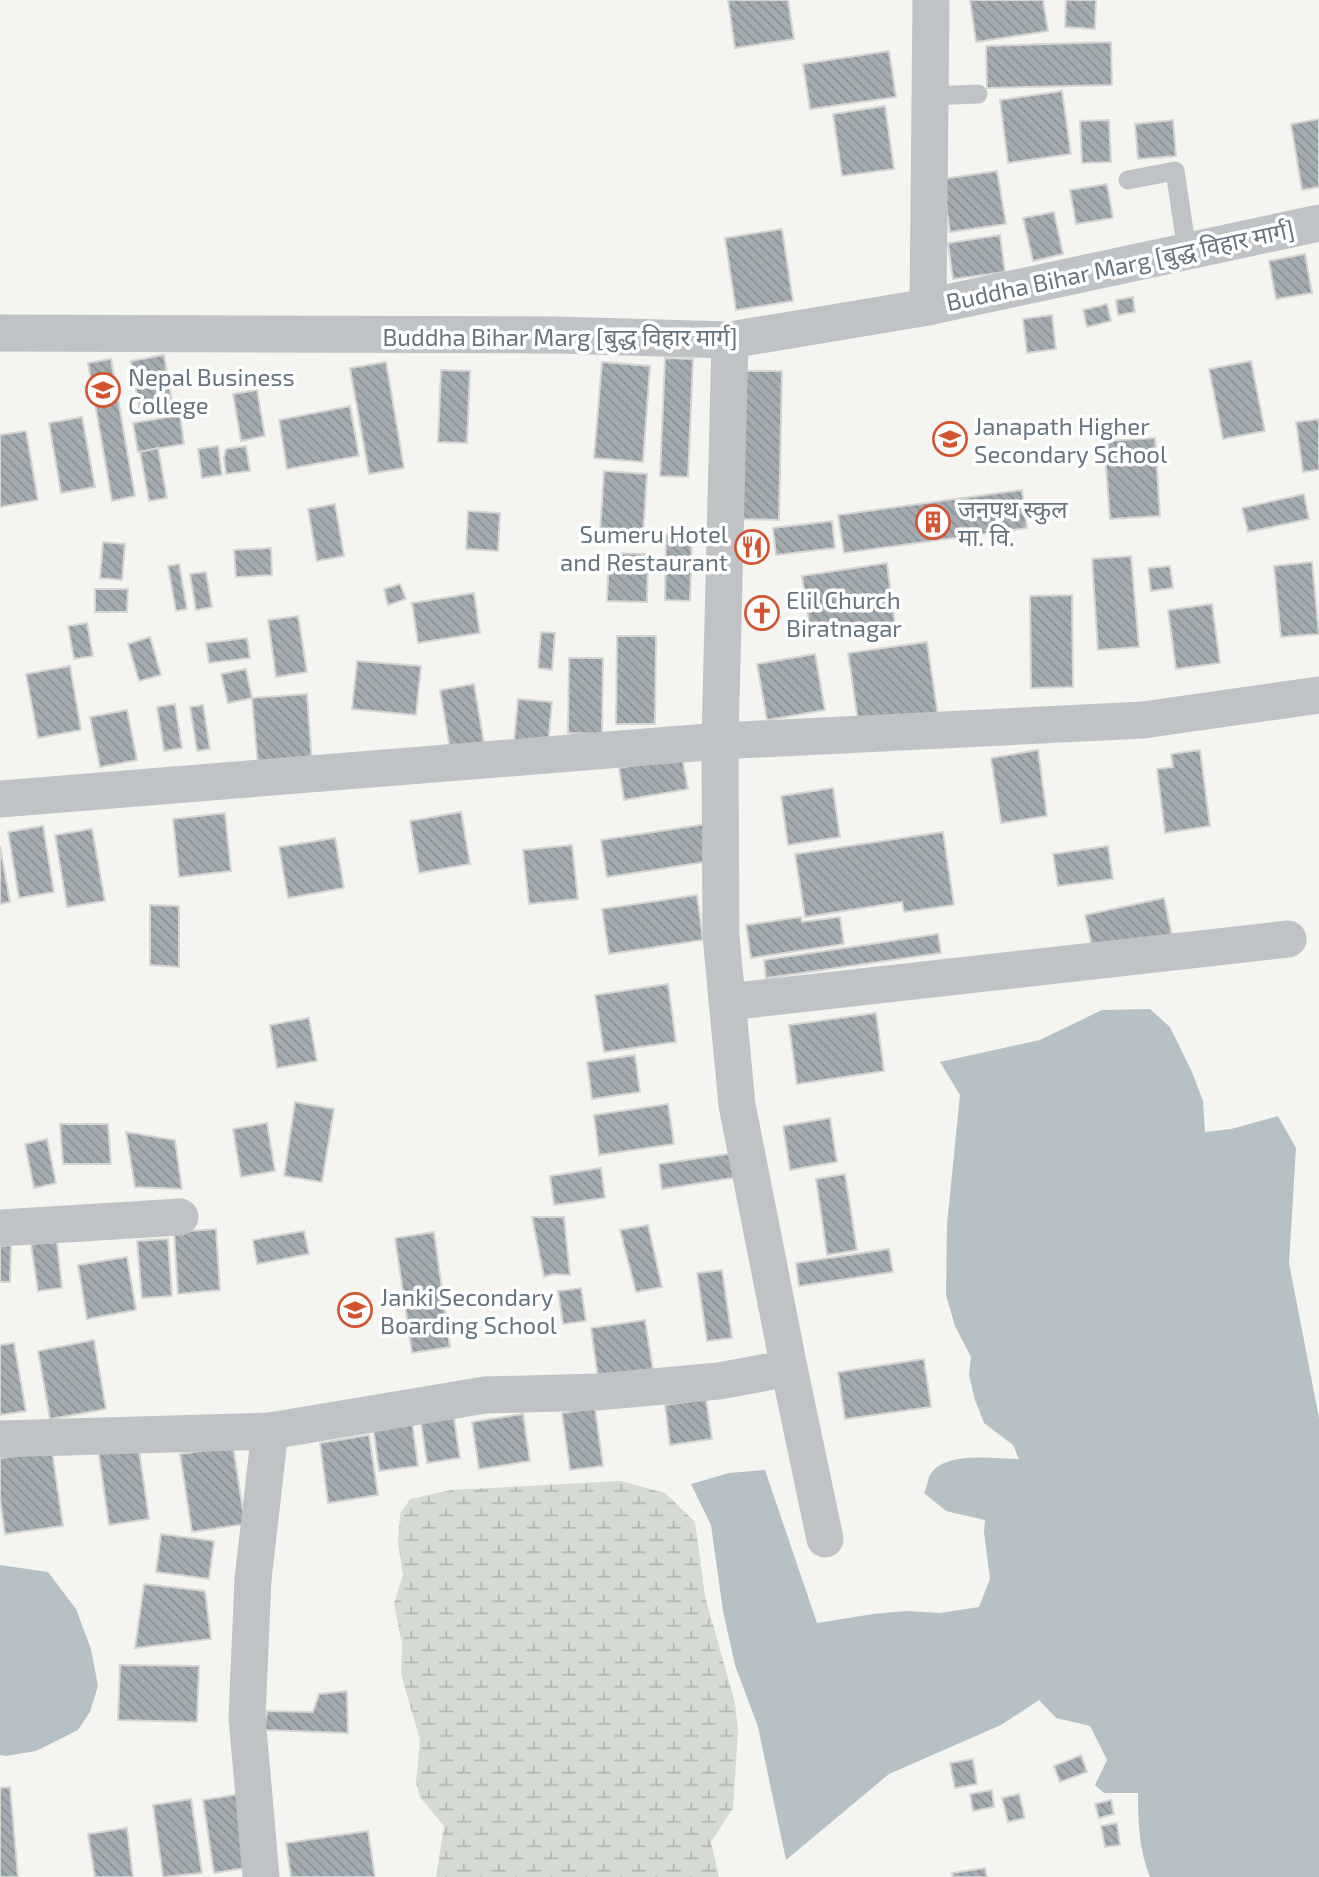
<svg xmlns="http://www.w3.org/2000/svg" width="1319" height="1877" font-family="'Exo 2','Noto Sans Devanagari',sans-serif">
<defs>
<pattern id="wetland-marsh" width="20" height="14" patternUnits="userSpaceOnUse" patternTransform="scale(1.75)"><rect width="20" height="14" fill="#d5dbd2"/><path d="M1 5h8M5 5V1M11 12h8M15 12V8" fill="none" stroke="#b1b6b0"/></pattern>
<pattern id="building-back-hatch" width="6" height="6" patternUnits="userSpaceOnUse" patternTransform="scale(1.75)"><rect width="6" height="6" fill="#a5acb1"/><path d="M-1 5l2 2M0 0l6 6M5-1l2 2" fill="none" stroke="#8a9195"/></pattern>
</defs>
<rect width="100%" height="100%" fill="#f4f4f1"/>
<polygon fill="url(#wetland-marsh)" points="621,1481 665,1493 695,1522 705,1596 735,1703 738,1731 733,1808 711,1842 719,1877 436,1877 444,1826 420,1797 416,1783 420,1740 401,1674 402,1644 394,1604 403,1575 398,1543 400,1514 410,1499 451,1490"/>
<g fill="#b6c1c5">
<path d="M1150 1009 1170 1027 1192 1072 1203 1101 1205 1132 1231 1129 1278 1116 1296 1148 1289 1263 1319 1418V1877H1150C1139 1850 1138 1822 1138 1793H1104L1095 1785 1107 1760 1090 1726 1056 1718 1039 1700 1001 1725 889 1774 786 1860 758 1727 735 1665 723 1611 711 1525 691 1484 729 1473 765 1470 817 1623 873 1614 906 1611 940 1613 979 1607 990 1579 984 1532 985 1520 946 1511 924 1493C928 1486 927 1478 932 1472 949 1451 996 1459 1019 1459L1013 1445 984 1423 975 1400 969 1375 971 1357 955 1326 946 1295 947 1225 960 1095 940 1062 1040 1040 1102 1010Z"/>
<polygon points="0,1565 48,1572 76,1609 91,1649 98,1686 90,1712 78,1730 36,1751 6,1756 0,1755"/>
</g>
<g fill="url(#building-back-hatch)" stroke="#d5d5d3" stroke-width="2">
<polygon points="728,0 788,0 794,39 735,48"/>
<polygon points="970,0 1043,0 1048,31 976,42"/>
<polygon points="1066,0 1096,0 1095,29 1065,27"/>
<polygon points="1111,42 1112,85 987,88 986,46"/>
<polygon points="889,51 896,97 810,109 803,64"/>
<polygon points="1062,91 1071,154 1008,163 1000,100"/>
<polygon points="885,106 894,169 842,176 833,114"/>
<polygon points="1319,119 1319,187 1302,190 1291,124"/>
<polygon points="1109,120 1111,162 1082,163 1080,121"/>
<polygon points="1173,120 1176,156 1138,159 1135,124"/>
<polygon points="997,171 1006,224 950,232 942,179"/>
<polygon points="1107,184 1113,218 1076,224 1070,190"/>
<polygon points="1054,212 1063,254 1033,261 1023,218"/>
<polygon points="782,229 793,301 736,310 725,238"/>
<polygon points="1000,235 1005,272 953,279 948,243"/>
<polygon points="1305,254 1312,293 1276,299 1269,261"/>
<polygon points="1133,297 1135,312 1118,315 1116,300"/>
<polygon points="1107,304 1111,321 1087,327 1083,310"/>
<polygon points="1052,315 1056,349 1027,353 1023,319"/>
<polygon points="164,355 173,407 140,412 131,361"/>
<polygon points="665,358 693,359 688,477 660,476"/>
<polygon points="111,359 135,496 112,501 88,363"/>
<polygon points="1251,361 1265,431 1223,439 1209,369"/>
<polygon points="386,362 404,468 369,474 350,368"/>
<polygon points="602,362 650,366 643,462 594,458"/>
<polygon points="441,370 470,371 467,443 438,442"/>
<polygon points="742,371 782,371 779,520 739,519"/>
<polygon points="257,390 265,436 241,441 233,394"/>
<polygon points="350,406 359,456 287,469 279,420"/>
<polygon points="180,415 184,444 138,452 133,423"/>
<polygon points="82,417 95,487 61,493 49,423"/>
<polygon points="1319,419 1319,470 1303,472 1296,422"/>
<polygon points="26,431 38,500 0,507 0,435"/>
<polygon points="1155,438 1160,516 1110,519 1104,441"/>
<polygon points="218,446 222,475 202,478 198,449"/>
<polygon points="246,446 250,471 226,474 224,458 226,449"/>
<polygon points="158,448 167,498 149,501 140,452"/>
<polygon points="604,471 647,474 643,536 600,533"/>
<polygon points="1022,490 1027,528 844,553 838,515"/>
<polygon points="1304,494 1309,519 1248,532 1242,508"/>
<polygon points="335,504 344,556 317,561 308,509"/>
<polygon points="468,511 500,513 498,551 466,549"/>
<polygon points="832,521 835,548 776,555 773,528"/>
<polygon points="692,533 690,601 665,600 666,534"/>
<polygon points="103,542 125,544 122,580 100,578"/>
<polygon points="271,548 272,575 236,577 234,550"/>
<polygon points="609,553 648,554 647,602 607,601"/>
<polygon points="1131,556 1139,647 1098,650 1092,559"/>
<polygon points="1312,562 1319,634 1281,637 1274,566"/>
<polygon points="887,563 895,624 811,636 802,576"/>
<polygon points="179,564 187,609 176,611 168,566"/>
<polygon points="1170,566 1173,588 1151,591 1148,568"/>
<polygon points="206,572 212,607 196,610 190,574"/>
<polygon points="400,584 406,599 388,605 384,589"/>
<polygon points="95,589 128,589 127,612 95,612"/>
<polygon points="474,593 480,633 418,643 412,603"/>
<polygon points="1072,595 1073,687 1031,688 1030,596"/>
<polygon points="1212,604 1220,663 1176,669 1168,610"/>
<polygon points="298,616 307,672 276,677 268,620"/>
<polygon points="87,623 93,656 74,659 68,626"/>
<polygon points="541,632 555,633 552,670 538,668"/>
<polygon points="617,636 656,636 655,724 616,724"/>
<polygon points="150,637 161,675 139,681 128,644"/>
<polygon points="247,638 250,658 209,663 206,643"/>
<polygon points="927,642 938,716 859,728 848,653"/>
<polygon points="815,654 825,710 767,720 757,664"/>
<polygon points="569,658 603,658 602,734 568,733"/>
<polygon points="357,661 421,666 416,715 352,709"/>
<polygon points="70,666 81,730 38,738 26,674"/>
<polygon points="246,669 252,698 228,703 221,674"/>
<polygon points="474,684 485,749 451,755 440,690"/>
<polygon points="307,694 312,763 258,767 252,698"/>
<polygon points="518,699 552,702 548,745 514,742"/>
<polygon points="175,704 182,748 164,751 157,707"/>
<polygon points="203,705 210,749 197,751 190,707"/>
<polygon points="127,710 137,760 100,767 90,717"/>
<polygon points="1038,750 1047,816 1001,823 991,758"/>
<polygon points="1200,750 1210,826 1165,833 1157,769 1173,767 1171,754"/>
<polygon points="682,757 688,789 624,800 619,768"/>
<polygon points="833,788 840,837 788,845 781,796"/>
<polygon points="461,812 470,864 419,873 410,821"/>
<polygon points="225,813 231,871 179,877 173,819"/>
<polygon points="707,824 712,861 607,877 601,840"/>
<polygon points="43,826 54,892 19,898 8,832"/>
<polygon points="92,829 105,901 67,907 55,835"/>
<polygon points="943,832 954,905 904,912 902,902 805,917 795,854"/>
<polygon points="335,838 344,888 288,898 279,847"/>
<polygon points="572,845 578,899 529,904 523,850"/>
<polygon points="0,846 10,902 0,904"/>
<polygon points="1108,846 1113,879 1058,886 1053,854"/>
<polygon points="697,895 703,940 609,954 602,909"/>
<polygon points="1164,898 1172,936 1093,952 1085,915"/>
<polygon points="150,905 179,906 179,967 150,965"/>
<polygon points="801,917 802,922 840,917 844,944 751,958 746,925"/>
<polygon points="938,934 941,953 766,978 764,960"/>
<polygon points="668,984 676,1042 604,1052 595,995"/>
<polygon points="876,1013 884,1071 797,1084 789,1025"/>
<polygon points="309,1018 317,1061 277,1068 270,1025"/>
<polygon points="635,1055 640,1092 592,1099 587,1062"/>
<polygon points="295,1102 334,1109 322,1182 284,1176"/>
<polygon points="668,1104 674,1144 599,1155 594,1115"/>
<polygon points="830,1118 837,1162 790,1170 783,1126"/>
<polygon points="267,1123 275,1171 241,1177 233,1129"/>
<polygon points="60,1124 108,1124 111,1164 63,1164"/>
<polygon points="126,1132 175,1140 182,1189 135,1187"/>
<polygon points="47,1139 56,1183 34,1188 25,1144"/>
<polygon points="735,1153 739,1177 662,1189 659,1164"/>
<polygon points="601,1168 605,1198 554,1205 550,1176"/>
<polygon points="845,1174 857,1250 827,1255 816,1179"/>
<polygon points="532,1217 564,1217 570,1275 553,1274 544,1277"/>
<polygon points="648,1225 662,1287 636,1292 620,1230"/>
<polygon points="216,1229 220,1290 178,1294 174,1232"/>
<polygon points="304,1231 309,1254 257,1264 253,1240"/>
<polygon points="434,1232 450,1347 412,1353 395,1238"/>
<polygon points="168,1239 172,1296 142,1298 137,1241"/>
<polygon points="57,1242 62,1288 38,1291 31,1244"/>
<polygon points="11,1245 10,1282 0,1282 0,1246"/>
<polygon points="889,1249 893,1272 799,1286 796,1263"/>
<polygon points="127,1257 136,1310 87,1319 78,1265"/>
<polygon points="722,1270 732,1338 707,1341 697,1273"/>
<polygon points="581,1288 586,1321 563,1324 558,1291"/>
<polygon points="645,1320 653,1370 598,1378 591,1328"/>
<polygon points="94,1340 106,1409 50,1419 38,1351"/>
<polygon points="14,1343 26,1411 0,1415 0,1345"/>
<polygon points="924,1359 931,1407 845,1419 838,1372"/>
<polygon points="706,1399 712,1439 670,1445 665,1405"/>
<polygon points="595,1408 603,1466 570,1470 562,1413"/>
<polygon points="523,1414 530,1461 479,1469 472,1422"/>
<polygon points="454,1418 460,1458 427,1463 421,1423"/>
<polygon points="412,1421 418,1466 379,1471 373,1427"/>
<polygon points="369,1435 378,1495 328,1503 320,1443"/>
<polygon points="138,1443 149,1519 109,1525 98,1449"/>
<polygon points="233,1446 245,1524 192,1532 180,1454"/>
<polygon points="52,1451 63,1526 5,1534 0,1498 0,1458"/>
<polygon points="161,1534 214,1541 209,1579 156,1572"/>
<polygon points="144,1584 205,1591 211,1639 135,1648"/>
<polygon points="120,1665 199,1666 197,1722 118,1720"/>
<polygon points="347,1691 348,1733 264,1730 267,1711 313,1712 319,1694"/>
<polygon points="1081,1755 1087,1772 1060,1782 1054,1766"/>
<polygon points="973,1759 977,1784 955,1788 950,1763"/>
<polygon points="10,1787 18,1877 0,1877 0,1788"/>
<polygon points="992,1790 994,1807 973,1811 970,1794"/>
<polygon points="241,1794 252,1867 214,1873 203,1800"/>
<polygon points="1019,1794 1025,1818 1008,1822 1002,1798"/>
<polygon points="191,1799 202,1873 163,1877 153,1805"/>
<polygon points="1111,1800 1114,1814 1099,1818 1095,1804"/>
<polygon points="1117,1823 1120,1845 1105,1847 1101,1826"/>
<polygon points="127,1828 133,1877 95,1877 88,1834"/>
<polygon points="368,1831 375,1877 291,1877 286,1843"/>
<polygon points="985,1868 987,1877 953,1877 952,1873"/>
</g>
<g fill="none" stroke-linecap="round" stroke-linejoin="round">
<g stroke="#c0c3c6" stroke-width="19">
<polyline points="930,96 978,94"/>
<polyline points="1128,180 1175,171 1187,251"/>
</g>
<g stroke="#c0c3c6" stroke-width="37">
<polyline points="928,307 931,0"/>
<polyline points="0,333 556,335 730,340 928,307 1319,223"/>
<polyline points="0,799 720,741 1143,720 1319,695"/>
<polyline points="727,1002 1288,939"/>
<polyline points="0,1228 180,1217"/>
<polyline points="789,1368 825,1539"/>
<polyline points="0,1439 270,1431 485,1395 597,1392 719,1381 789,1368 737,1105 721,936 720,741 730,340"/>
<polyline points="261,1877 247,1717 253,1579 270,1431"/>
</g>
</g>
<defs>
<g id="school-ring" transform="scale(1.75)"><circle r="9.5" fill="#fff" stroke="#d35431" stroke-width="1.5"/><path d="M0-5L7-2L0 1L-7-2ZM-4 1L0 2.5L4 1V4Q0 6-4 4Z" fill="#d35431"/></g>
<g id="building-ring" transform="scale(1.75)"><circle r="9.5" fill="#fff" stroke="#d35431" stroke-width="1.5"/><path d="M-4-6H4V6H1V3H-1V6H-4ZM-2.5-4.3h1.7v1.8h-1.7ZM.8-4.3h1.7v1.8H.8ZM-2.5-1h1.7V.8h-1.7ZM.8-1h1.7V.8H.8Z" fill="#d35431"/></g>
<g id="restaurant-ring" transform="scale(1.75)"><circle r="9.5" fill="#fff" stroke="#d35431" stroke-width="1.5"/><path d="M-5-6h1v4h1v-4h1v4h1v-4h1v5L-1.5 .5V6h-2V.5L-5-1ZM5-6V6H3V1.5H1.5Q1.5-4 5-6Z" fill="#d35431"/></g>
<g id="church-ring" transform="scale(1.75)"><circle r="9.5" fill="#fff" stroke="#d35431" stroke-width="1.5"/><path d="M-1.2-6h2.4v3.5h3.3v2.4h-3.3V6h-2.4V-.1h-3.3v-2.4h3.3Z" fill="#d35431"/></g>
</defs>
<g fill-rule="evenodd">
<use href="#school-ring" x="103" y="390"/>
<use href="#school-ring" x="950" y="439"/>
<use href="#building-ring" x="933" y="522"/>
<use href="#restaurant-ring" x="752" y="547"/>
<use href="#church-ring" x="762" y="613"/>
<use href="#school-ring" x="355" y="1310"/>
</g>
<g text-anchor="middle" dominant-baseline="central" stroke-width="7" stroke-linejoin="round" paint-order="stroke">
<g font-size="24" fill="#66747f" stroke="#fff">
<text transform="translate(1120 265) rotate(-12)">Buddha Bihar Marg [बुद्ध विहार मार्ग]</text>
<text x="560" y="336">Buddha Bihar Marg [बुद्ध विहार मार्ग]</text>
</g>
<g font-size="24" fill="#66747f" stroke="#fff" text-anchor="start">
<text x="128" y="376">Nepal Business<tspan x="128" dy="28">College</tspan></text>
<text x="974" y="425">Janapath Higher<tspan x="974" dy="28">Secondary School</tspan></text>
<text x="958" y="508">जनपथ स्कुल<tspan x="958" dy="28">मा. वि.</tspan></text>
<text x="728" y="533" text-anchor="end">Sumeru Hotel<tspan x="728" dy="28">and Restaurant</tspan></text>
<text x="786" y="599">Elil Church<tspan x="786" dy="28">Biratnagar</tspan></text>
<text x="380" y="1296">Janki Secondary<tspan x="380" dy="28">Boarding School</tspan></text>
</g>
</g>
</svg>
